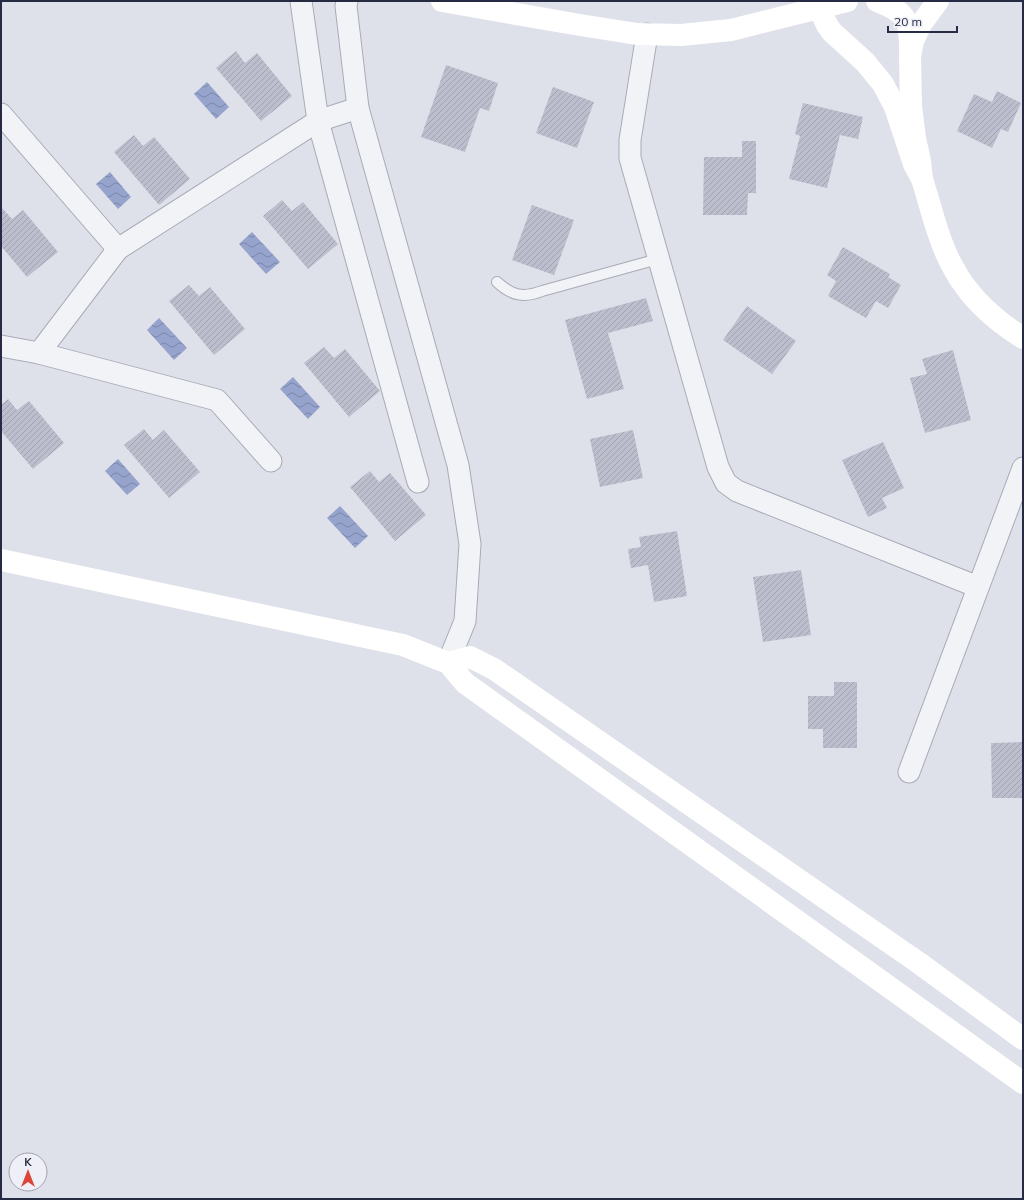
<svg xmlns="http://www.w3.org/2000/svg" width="1024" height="1200" font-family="Mulish,sans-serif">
<defs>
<pattern id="water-waves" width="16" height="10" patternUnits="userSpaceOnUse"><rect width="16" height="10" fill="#96a4cd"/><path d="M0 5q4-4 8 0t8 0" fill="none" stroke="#7a86a8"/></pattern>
<pattern id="building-hatch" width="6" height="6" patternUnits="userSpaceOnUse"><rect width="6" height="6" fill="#bcbecd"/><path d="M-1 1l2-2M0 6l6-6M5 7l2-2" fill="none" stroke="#a1a3b1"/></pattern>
</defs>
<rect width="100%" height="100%" fill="#dfe1ea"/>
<g fill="url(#water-waves)">
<polygon points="207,82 229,107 216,119 194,94"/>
<polygon points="110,172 131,197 118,209 96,184"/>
<polygon points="252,232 280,262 266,274 239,244"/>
<polygon points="159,318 187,348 174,360 147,330"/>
<polygon points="293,377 320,407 308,419 280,389"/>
<polygon points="118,459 140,484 127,495 105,471"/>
<polygon points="340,506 368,536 355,548 327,518"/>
</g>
<g fill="url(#building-hatch)">
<polygon points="236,51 245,63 257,53 292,96 261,121 216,68"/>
<polygon points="446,65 498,83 489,111 480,108 465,152 421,137"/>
<polygon points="553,87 594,102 577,148 536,133"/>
<polygon points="997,91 1021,103 1008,132 1001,129 992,148 957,131 974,94 992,102"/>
<polygon points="803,103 863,117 858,139 840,135 827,188 789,179 800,136 795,134"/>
<polygon points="134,135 143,146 154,137 190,179 159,205 114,152"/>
<polygon points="742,141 756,141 756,193 748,193 747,215 703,215 704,157 742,157"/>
<polygon points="282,200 292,211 303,202 338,244 308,269 263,216"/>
<polygon points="532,205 574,220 554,275 512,260"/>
<polygon points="2,208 12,219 23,210 58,252 27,277 1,246 1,209"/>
<polygon points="843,247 890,274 888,277 901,285 888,308 876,301 866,318 828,296 836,281 827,275"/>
<polygon points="189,285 199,296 210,287 245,329 214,355 169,301"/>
<polygon points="646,298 653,321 608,333 624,389 587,399 565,320"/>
<polygon points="747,306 796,341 772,374 723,340"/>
<polygon points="324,347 334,358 345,349 380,391 349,417 304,363"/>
<polygon points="953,350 971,420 925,433 910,378 927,374 922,359"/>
<polygon points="8,399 17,410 29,401 64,443 33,469 1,431 1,405"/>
<polygon points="144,429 153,440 164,430 200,472 169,498 124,445"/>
<polygon points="633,430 643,478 600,487 590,439"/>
<polygon points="883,442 904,488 882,498 887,508 868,517 842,460"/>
<polygon points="370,471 379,482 390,473 426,515 395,541 350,487"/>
<polygon points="677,531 687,596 654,602 648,565 631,568 628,549 641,547 639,537"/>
<polygon points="801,570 811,635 763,642 753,577"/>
<polygon points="834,682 857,682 857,748 823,748 823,729 808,729 808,696 834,696"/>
<polygon points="1023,742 1023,798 992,798 991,743"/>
</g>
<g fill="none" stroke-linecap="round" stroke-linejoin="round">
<g stroke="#a8aab8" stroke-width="12">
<path id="lane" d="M497 282C512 296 524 298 542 291L658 259"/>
</g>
<g stroke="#a8aab8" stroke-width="23">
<g id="street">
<polyline points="301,1 318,121 418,482"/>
<polyline points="347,1 346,6 358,108 458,465 470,544 465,621 448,663"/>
<polyline points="647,34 630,140 630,158 718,467 726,483 737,491 978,587"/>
<polyline points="1,114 118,249"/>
<polyline points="1,346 39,353 118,249 318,121 358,108"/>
<polyline points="39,353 217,400 271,461"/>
<polyline points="909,772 1023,468"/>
</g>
</g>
<use href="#lane" stroke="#f2f3f7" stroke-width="10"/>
<use href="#street" stroke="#f2f3f7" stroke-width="21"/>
<g stroke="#fff" stroke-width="22">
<polyline points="442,1 580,25 637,34 681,35 731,30 847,1"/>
<path d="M877 1C905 12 910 18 910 49"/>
<polyline points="819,8 827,25 832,32 865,62 883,84 895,107 914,164 922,179 920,161 915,138 911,106 910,56 913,41 921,24 938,1"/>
<path d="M922 179C931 207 939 244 954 269 969 297 996 321 1023 338"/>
<polyline points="1,560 403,645 448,663 465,683 1023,1083"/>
<polyline points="448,663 470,657 494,669 919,963 1023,1039"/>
</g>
</g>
<rect width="1024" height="1200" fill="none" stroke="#262a42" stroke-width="4"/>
<g transform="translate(28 1172)"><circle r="19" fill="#eff0f7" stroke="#9fa1af"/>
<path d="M0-3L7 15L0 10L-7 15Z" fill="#db4638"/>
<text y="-6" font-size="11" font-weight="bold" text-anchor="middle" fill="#262a42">K</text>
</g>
<path d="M888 26v6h69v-6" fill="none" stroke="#262a42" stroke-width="2"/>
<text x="894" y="26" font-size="12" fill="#262a42" stroke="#eff0f7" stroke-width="3" paint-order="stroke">20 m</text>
</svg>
